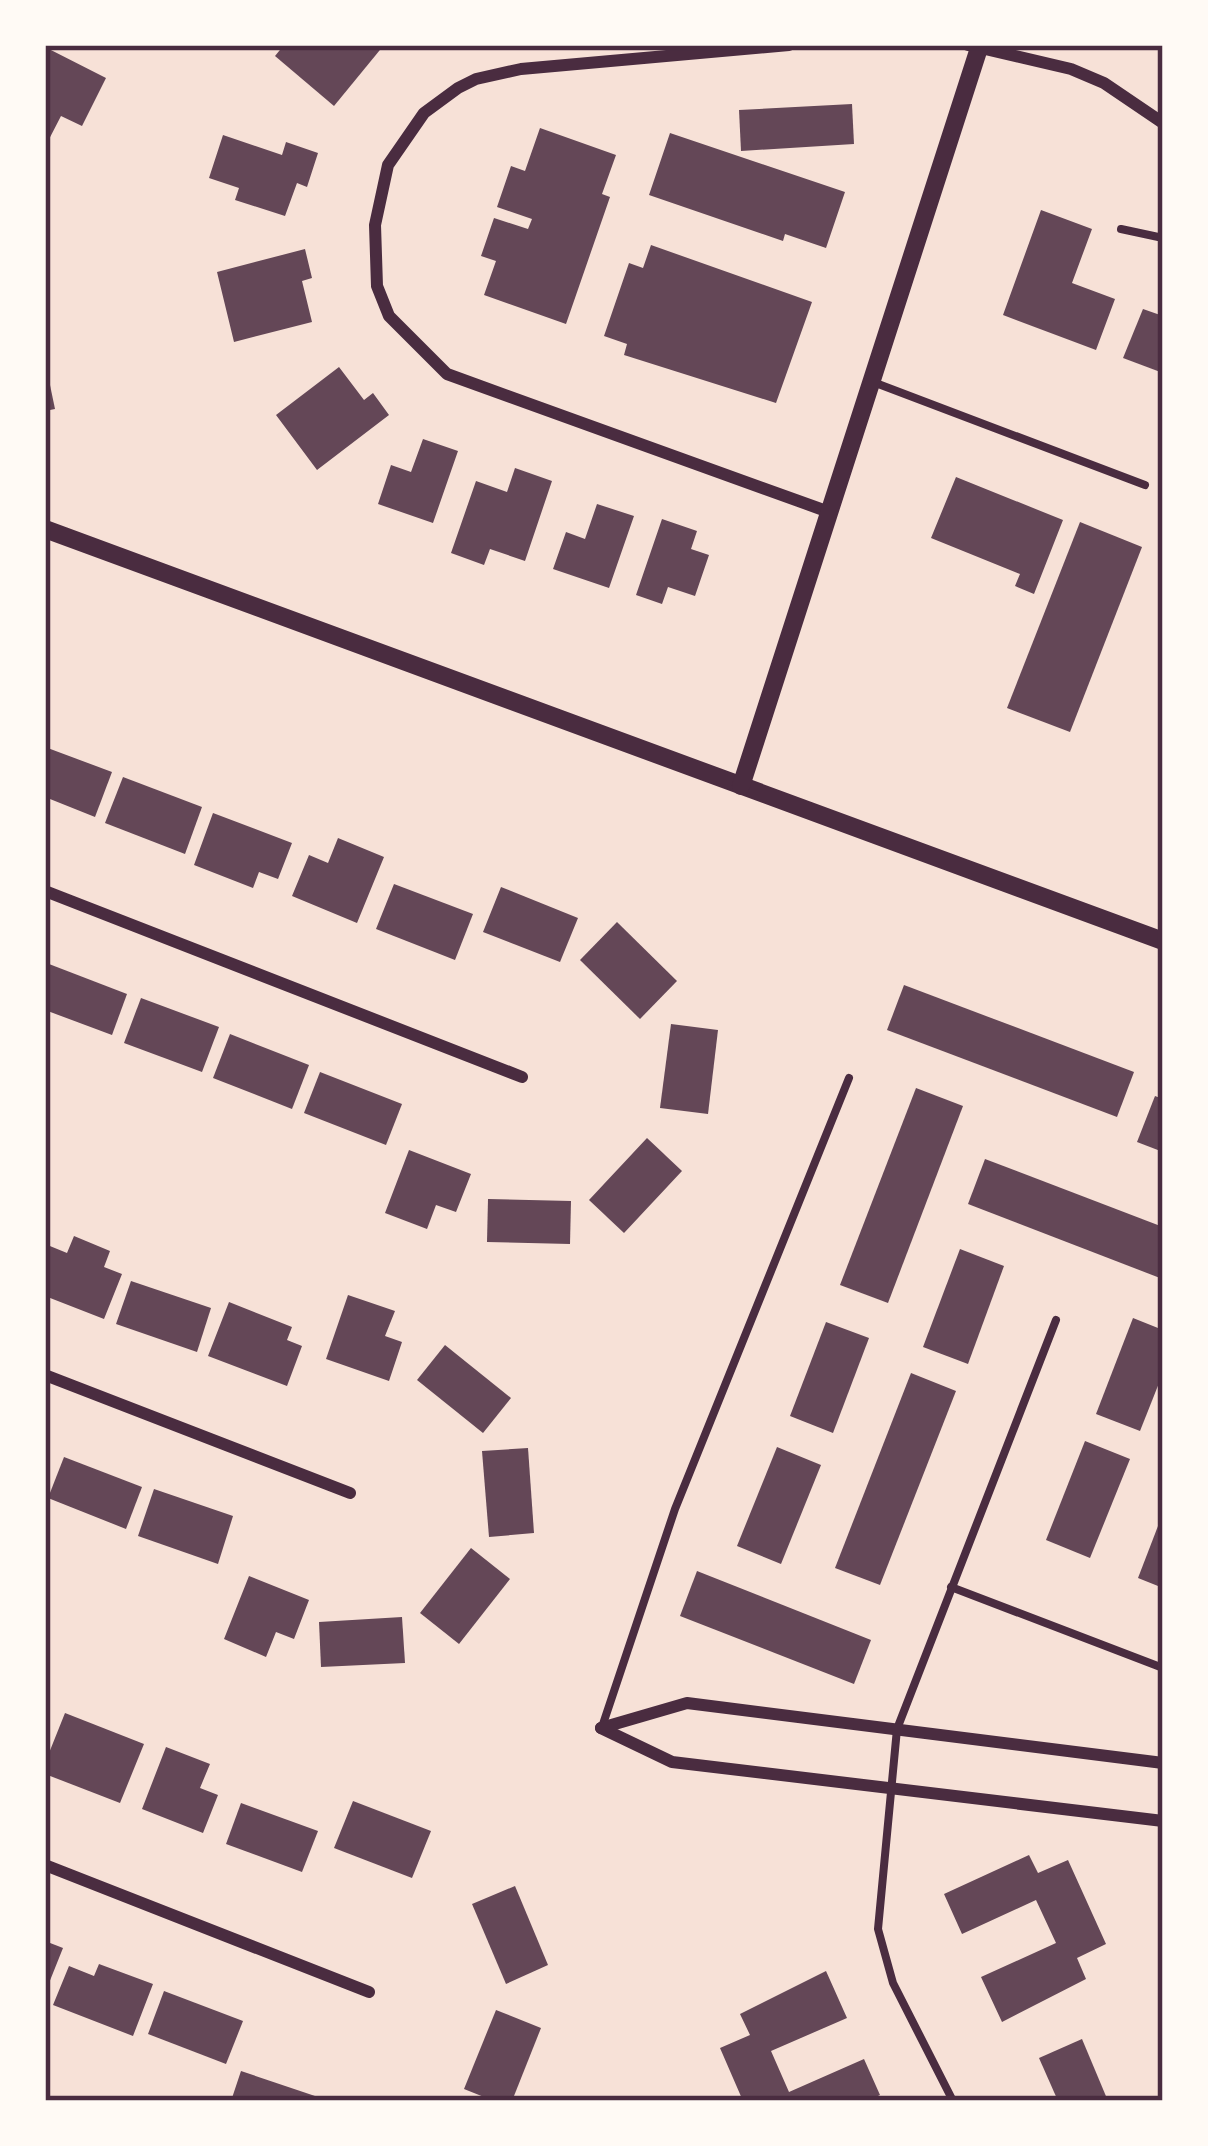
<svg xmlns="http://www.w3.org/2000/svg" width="1208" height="2146" font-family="Commissioner,sans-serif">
<rect width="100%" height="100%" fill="#f7e1d7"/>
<g fill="#644757">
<polygon points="284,45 384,45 334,106 275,56"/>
<polygon points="45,47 106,78 82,126 61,116 45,147"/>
<polygon points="852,104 854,144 741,151 739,110"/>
<polygon points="540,128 616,155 602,194 610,197 566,324 484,295 496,261 481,256 494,218 528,229 532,219 497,207 511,166 525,171"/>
<polygon points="670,133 845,192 826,248 785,234 783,241 649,195"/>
<polygon points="223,135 282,155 286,142 318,153 307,187 297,183 285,216 235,200 239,188 209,178"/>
<polygon points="1041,210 1092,229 1072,283 1115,299 1096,350 1003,315"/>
<polygon points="651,245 812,302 776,403 624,355 627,344 604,336 629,263 643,268"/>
<polygon points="305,249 312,278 302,281 312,322 234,342 217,272"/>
<polygon points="1143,309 1163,316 1163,373 1123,358"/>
<polygon points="45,361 55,409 45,411"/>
<polygon points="339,367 364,400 373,393 389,415 317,470 276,415"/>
<polygon points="423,439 458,451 433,523 378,504 391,465 411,472"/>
<polygon points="515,468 552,481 525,561 490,549 484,565 451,553 476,481 507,492"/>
<polygon points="956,477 1063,520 1034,594 1015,586 1020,574 931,538"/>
<polygon points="597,504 634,516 609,588 553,569 566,532 585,539"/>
<polygon points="662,519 697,531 691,549 709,555 695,596 668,587 662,604 636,595"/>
<polygon points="1080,522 1142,547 1070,732 1007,708"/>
<polygon points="45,747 112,772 95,817 45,797"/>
<polygon points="123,777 202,807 185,854 105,823"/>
<polygon points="213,813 292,843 278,879 259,872 253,888 194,865"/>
<polygon points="338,838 384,857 357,923 292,896 309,855 328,863"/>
<polygon points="394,884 473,914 455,960 376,929"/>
<polygon points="501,887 578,918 560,962 483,932"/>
<polygon points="617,922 677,981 640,1019 580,960"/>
<polygon points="49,964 127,994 112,1035 45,1010"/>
<polygon points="904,985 1134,1072 1117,1117 887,1030"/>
<polygon points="141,998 219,1027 202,1072 124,1043"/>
<polygon points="671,1024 718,1030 708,1114 660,1108"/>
<polygon points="230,1034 309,1065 292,1109 213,1078"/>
<polygon points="320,1072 402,1104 386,1145 304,1113"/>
<polygon points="916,1088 963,1106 888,1303 840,1285"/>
<polygon points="1155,1096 1163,1099 1163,1152 1137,1142"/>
<polygon points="647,1138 682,1171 624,1233 589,1200"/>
<polygon points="409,1150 471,1174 456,1212 436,1205 427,1229 385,1213"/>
<polygon points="985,1159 1163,1227 1160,1278 968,1204"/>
<polygon points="488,1199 571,1201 570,1244 487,1242"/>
<polygon points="74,1236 110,1251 104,1267 122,1274 104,1319 45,1296 45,1244 67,1253"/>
<polygon points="960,1249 1004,1266 968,1364 923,1347"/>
<polygon points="131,1281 211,1308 197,1352 116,1324"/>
<polygon points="348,1295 395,1311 385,1336 402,1342 389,1381 326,1359"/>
<polygon points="229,1302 292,1327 287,1340 302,1346 287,1386 208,1356"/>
<polygon points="1133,1318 1163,1330 1163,1373 1140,1431 1096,1414"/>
<polygon points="826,1322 869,1338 833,1433 790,1416"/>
<polygon points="445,1345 511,1398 483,1433 417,1380"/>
<polygon points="911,1373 956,1391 880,1585 835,1568"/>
<polygon points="1085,1441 1130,1459 1090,1558 1046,1540"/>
<polygon points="777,1447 821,1465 781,1564 737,1546"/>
<polygon points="528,1448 534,1533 489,1537 482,1451"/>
<polygon points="64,1457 142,1487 126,1529 48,1498"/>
<polygon points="154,1489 233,1516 218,1564 138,1536"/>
<polygon points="1163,1513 1163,1588 1138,1578"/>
<polygon points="471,1548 510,1579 459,1644 420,1613"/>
<polygon points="697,1571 871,1640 854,1684 680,1616"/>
<polygon points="249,1576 309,1600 294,1639 276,1632 266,1657 224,1639"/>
<polygon points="402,1617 405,1663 321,1667 319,1622"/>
<polygon points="65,1713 144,1744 120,1803 45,1774 45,1763"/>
<polygon points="166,1747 210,1764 200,1788 218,1795 203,1833 142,1809"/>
<polygon points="353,1801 431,1831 412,1878 334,1848"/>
<polygon points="241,1803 318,1831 302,1872 226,1844"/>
<polygon points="1029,1855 1038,1873 1068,1860 1106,1944 1077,1958 1086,1979 1002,2022 981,1977 1056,1943 1036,1900 962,1934 944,1894"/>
<polygon points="515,1886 548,1965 506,1984 472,1904"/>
<polygon points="45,1941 63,1948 45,1993"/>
<polygon points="99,1964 153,1984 133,2036 53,2005 69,1966 94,1976"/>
<polygon points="826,1971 847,2018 771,2051 789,2092 864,2059 880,2095 867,2101 743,2101 720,2048 750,2035 740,2014"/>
<polygon points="164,1991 243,2021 226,2064 148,2034"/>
<polygon points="496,2010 541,2028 512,2101 494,2101 464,2089"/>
<polygon points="1082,2039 1108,2101 1058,2101 1039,2058"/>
<polygon points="241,2071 318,2097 317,2101 231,2101"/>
</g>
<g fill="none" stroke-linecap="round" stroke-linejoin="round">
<g stroke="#4a2c40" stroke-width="8">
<polyline points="1121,229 1163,238"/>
<polyline points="873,382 1145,485"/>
<polyline points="951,1587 1163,1668"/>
<polyline points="602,1727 675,1509 849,1078"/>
<polyline points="953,2101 893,1983 878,1929 897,1729 1056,1320"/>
</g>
<g stroke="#4a2c40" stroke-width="12">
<polyline points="789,45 521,69 476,79 458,88 424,113 388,165 375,225 377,286 389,316 447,374 829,512"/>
<polyline points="968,45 1071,69 1104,83 1163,123"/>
<polyline points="45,891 522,1077"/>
<polyline points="45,1375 350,1493"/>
<polyline points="601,1728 672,1762 1163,1821"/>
<polyline points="601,1728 687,1703 1163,1763"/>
<polyline points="45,1865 369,1992"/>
</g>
<g stroke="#4a2c40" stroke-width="18">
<polyline points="45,529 1163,941"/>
<polyline points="741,786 980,45"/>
</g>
</g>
<rect width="1208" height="2146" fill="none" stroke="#fffaf5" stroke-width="96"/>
<rect x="48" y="48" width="1112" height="2050" fill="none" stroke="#4a2c40" stroke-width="4.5"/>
</svg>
